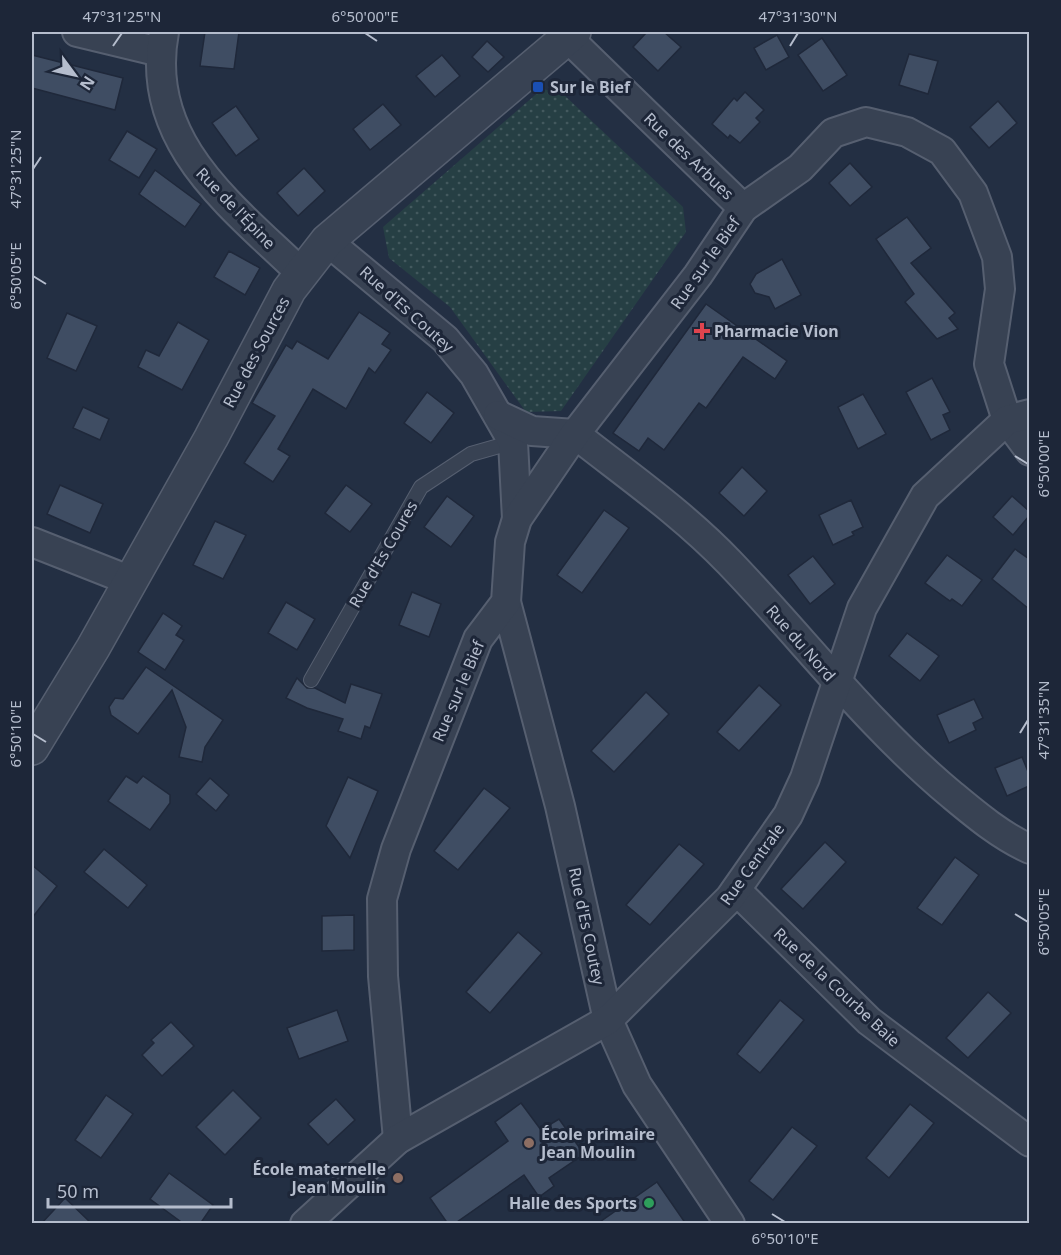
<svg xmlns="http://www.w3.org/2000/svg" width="1061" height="1255" font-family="'Noto Sans',sans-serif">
<defs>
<pattern id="park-dots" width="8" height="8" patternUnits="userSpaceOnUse" patternTransform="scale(1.5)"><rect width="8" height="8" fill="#263f44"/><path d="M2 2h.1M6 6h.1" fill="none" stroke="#43595e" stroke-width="1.8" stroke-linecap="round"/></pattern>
</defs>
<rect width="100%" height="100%" fill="#232f43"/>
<polygon fill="url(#park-dots)" points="542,89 562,93 683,207 686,232 561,411 526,412 450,307 389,258 383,227"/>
<g fill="#3f4d63" stroke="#1f283a" stroke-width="1.5">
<polygon points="205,32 239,32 234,69 200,66"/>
<polygon points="647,32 664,32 681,47 658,71 633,47"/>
<polygon points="777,35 789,57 766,70 754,48"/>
<polygon points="822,38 847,75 823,91 798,55"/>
<polygon points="487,41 504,57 488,72 472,57"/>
<polygon points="909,54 938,61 928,94 899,85"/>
<polygon points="32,55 123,78 115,110 32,88"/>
<polygon points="442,55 460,76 435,97 416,76"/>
<polygon points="745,92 764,110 756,118 760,122 740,143 730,135 728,138 712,124 734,98 737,101"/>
<polygon points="998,101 1017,123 989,148 970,127"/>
<polygon points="383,104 401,125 370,150 353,129"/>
<polygon points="236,106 259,139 236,156 212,123"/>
<polygon points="127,131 157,149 139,178 109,160"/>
<polygon points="850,163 872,187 850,206 829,183"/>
<polygon points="304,168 325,191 298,216 277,193"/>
<polygon points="155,170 201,204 185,227 139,194"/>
<polygon points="907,217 931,248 911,263 955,313 949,318 958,329 937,339 905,302 914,294 876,239"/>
<polygon points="229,251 260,268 245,295 214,277"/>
<polygon points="782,259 801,295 775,309 769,297 755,293 750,284 756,274"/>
<polygon points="706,304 787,361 775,379 743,357 706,408 699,403 664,450 648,438 639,451 613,433"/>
<polygon points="359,312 390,333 382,344 391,350 375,373 369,368 346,409 313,389 278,449 290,456 273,482 244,463 275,416 252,403 286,345 292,349 297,341 328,359"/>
<polygon points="67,313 97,326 76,371 47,358"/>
<polygon points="178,322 209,340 182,390 138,367 146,350 159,356"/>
<polygon points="932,378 950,412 943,415 950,430 931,440 906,392"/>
<polygon points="427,392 454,413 431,443 404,423"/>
<polygon points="863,394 886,434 858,449 838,407"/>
<polygon points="83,407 109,419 100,440 73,428"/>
<polygon points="742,467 767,491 744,516 719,493"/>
<polygon points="60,485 103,504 90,533 47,514"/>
<polygon points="346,485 372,504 350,532 325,513"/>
<polygon points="447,496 474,516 451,547 424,527"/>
<polygon points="1012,496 1029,511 1029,516 1013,535 993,517"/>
<polygon points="851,500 863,527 852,532 854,535 833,545 819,515"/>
<polygon points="604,510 629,528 582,593 557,575"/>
<polygon points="215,521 246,535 223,579 193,565"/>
<polygon points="1015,549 1029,559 1029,609 992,579"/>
<polygon points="947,555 982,580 962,606 952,599 950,601 925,583"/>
<polygon points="813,556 835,584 810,604 788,575"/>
<polygon points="412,592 441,604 429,637 399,625"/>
<polygon points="286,602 315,619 297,650 268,633"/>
<polygon points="163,613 182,626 176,635 184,640 165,670 138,652"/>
<polygon points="907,633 939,656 920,681 889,656"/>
<polygon points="146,667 223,720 205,747 202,762 179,757 186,727 172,690 138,734 111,715 109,707 115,698 123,699"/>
<polygon points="297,678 307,688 315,688 345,703 351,684 382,694 370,728 365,726 361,739 338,731 343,719 307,708 286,698"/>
<polygon points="759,685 781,705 739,751 717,732"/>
<polygon points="646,692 669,714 614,772 591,751"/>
<polygon points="974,699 983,718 973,723 976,730 949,743 937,715"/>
<polygon points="1022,757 1029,774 1029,786 1007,796 995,768"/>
<polygon points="126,776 137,783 143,776 170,795 170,803 150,830 108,801"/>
<polygon points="348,777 378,791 350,858 326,826"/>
<polygon points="210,778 229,795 216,811 196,794"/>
<polygon points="484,788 510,808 458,870 434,851"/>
<polygon points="825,842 846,862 803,909 781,889"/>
<polygon points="679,844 704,864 650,925 626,905"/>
<polygon points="104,849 147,885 128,908 84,872"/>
<polygon points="955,857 979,875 942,925 917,908"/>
<polygon points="32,865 57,886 32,918"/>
<polygon points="354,915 354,950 322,951 322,916"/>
<polygon points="518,932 542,953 490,1013 466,992"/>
<polygon points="988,992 1011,1013 968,1058 946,1038"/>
<polygon points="780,1000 804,1020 760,1073 737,1054"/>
<polygon points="337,1010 348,1041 299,1059 287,1028"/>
<polygon points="171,1022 194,1046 162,1076 142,1055 154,1043 151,1040"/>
<polygon points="233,1090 261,1118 225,1155 196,1127"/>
<polygon points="106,1095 133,1114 101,1158 75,1140"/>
<polygon points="336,1099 355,1120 328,1145 308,1124"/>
<polygon points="521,1103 541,1130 559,1119 584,1154 549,1178 554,1186 539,1197 524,1175 454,1224 448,1224 430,1198 508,1141 495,1122"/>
<polygon points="910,1104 934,1123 889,1178 866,1158"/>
<polygon points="792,1127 817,1146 773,1200 749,1181"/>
<polygon points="169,1173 213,1205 200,1224 184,1224 150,1199"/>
<polygon points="657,1182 686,1224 597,1224"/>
<polygon points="65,1198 92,1224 41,1224"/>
</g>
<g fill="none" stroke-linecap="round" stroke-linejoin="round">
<g stroke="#565f70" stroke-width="16">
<polyline id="service" points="311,680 421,487 471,454 513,442"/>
</g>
<g stroke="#565f70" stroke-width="32">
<g id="minor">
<polyline points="77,32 160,52"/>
<path d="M164 32C143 142 232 206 302 274"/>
<polyline points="568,38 743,208"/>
<polyline points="327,241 445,339 474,374 513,442 517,519"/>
<polyline points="498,415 532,431 575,434"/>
<path d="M575 434C627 475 683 514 729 562 804 640 868 725 952 795 976 815 1001 836 1030 849"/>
<polyline points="32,542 131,581"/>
<polyline points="506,602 560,806 608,1020 637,1085 730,1224"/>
<polyline points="736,890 869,1021 1030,1142"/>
<polyline points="398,1139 383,976 382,899 396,849 478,639 506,602 510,542 517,519 575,434 698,275 743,208 800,168 833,133 866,122 907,132 942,151 973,193 997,257 1000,289 989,364 1007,420 1030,451"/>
<polyline points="305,1224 398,1139 608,1020 730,898 788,815 805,778 862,608 925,496 1007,420 1030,414"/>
</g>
</g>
<g stroke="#565f70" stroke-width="36">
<polyline id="tertiary" points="32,748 93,648 211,438 289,290 327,241 574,32"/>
</g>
<use href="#service" stroke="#384253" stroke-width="14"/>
<use href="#minor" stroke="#384253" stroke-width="28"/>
<use href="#tertiary" stroke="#384253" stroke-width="33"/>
</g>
<path fill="none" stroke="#b5bdcd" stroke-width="2" d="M365 33 377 41M113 46 122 33M790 46 798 33M33 169 41 157M33 276 46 284M1015 456 1028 464M1020 733 1028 720M33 734 46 742M1015 914 1028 922M772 1214 785 1222"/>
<rect fill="#1a4fb4" stroke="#1d2638" stroke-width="2" x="532" y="81" width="12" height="12" rx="3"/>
<path fill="#e0444e" stroke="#1d2638" stroke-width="2" d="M699 322h6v6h6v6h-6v6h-6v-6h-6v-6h6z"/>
<g fill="#8d6e63" stroke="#1d2638" stroke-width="2">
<circle cx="529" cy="1143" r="6"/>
<circle cx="398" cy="1178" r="6"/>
</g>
<circle fill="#2e9e5b" stroke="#1d2638" stroke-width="2" cx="649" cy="1203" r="6"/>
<g text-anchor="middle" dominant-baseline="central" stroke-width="6" stroke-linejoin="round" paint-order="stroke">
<g font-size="16" font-weight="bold" fill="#b5bdcd" stroke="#1d2638" text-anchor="start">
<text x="550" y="87">Sur le Bief</text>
<text x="714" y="331">Pharmacie Vion</text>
<text x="541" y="1134">École primaire<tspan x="541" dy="18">Jean Moulin</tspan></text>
<text x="386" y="1169" text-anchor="end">École maternelle<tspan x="386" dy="18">Jean Moulin</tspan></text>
<text x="637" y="1203" text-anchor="end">Halle des Sports</text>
</g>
<g font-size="16" fill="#b5bdcd" stroke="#1d2638">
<text transform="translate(689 156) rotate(44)">Rue des Arbues</text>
<text transform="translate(236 208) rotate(46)">Rue de l'Épine</text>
<text transform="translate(705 263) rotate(-55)">Rue sur le Bief</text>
<text transform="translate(407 309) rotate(42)">Rue d'Es Coutey</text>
<text transform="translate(256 352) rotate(-62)">Rue des Sources</text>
<text transform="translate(383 554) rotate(-60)">Rue d'Es Coures</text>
<text transform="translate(801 643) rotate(49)">Rue du Nord</text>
<text transform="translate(458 691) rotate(-67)">Rue sur le Bief</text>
<text transform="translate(752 864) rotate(-54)">Rue Centrale</text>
<text transform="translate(587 926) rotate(78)">Rue d'Es Coutey</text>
<text transform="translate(837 987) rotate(43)">Rue de la Courbe Baie</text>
</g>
</g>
<rect width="1061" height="1255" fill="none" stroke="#1d2638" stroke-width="66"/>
<g transform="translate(75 75) rotate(123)" stroke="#1d2638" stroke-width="4.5" paint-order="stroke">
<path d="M0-4.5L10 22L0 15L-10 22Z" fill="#b5bdcd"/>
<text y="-9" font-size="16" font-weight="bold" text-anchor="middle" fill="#b5bdcd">N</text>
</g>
<path d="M48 1198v9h183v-9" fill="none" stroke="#b5bdcd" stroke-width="3"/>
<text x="57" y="1198" font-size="18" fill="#b5bdcd" stroke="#1d2638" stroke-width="4.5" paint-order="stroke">50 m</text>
<rect x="33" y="33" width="995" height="1189" fill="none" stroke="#b5bdcd" stroke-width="2"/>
<g font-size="15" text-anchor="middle" fill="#b5bdcd">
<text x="122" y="22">47°31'25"N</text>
<text x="365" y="22">6°50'00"E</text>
<text x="798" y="22">47°31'30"N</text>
<text transform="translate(16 169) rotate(-90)" y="5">47°31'25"N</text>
<text transform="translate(16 276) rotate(-90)" y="5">6°50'05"E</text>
<text transform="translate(1044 464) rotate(-90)" y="5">6°50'00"E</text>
<text transform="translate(1044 720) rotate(-90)" y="5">47°31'35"N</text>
<text transform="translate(16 734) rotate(-90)" y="5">6°50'10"E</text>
<text transform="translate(1044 922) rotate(-90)" y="5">6°50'05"E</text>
<text x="785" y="1244">6°50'10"E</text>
</g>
</svg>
